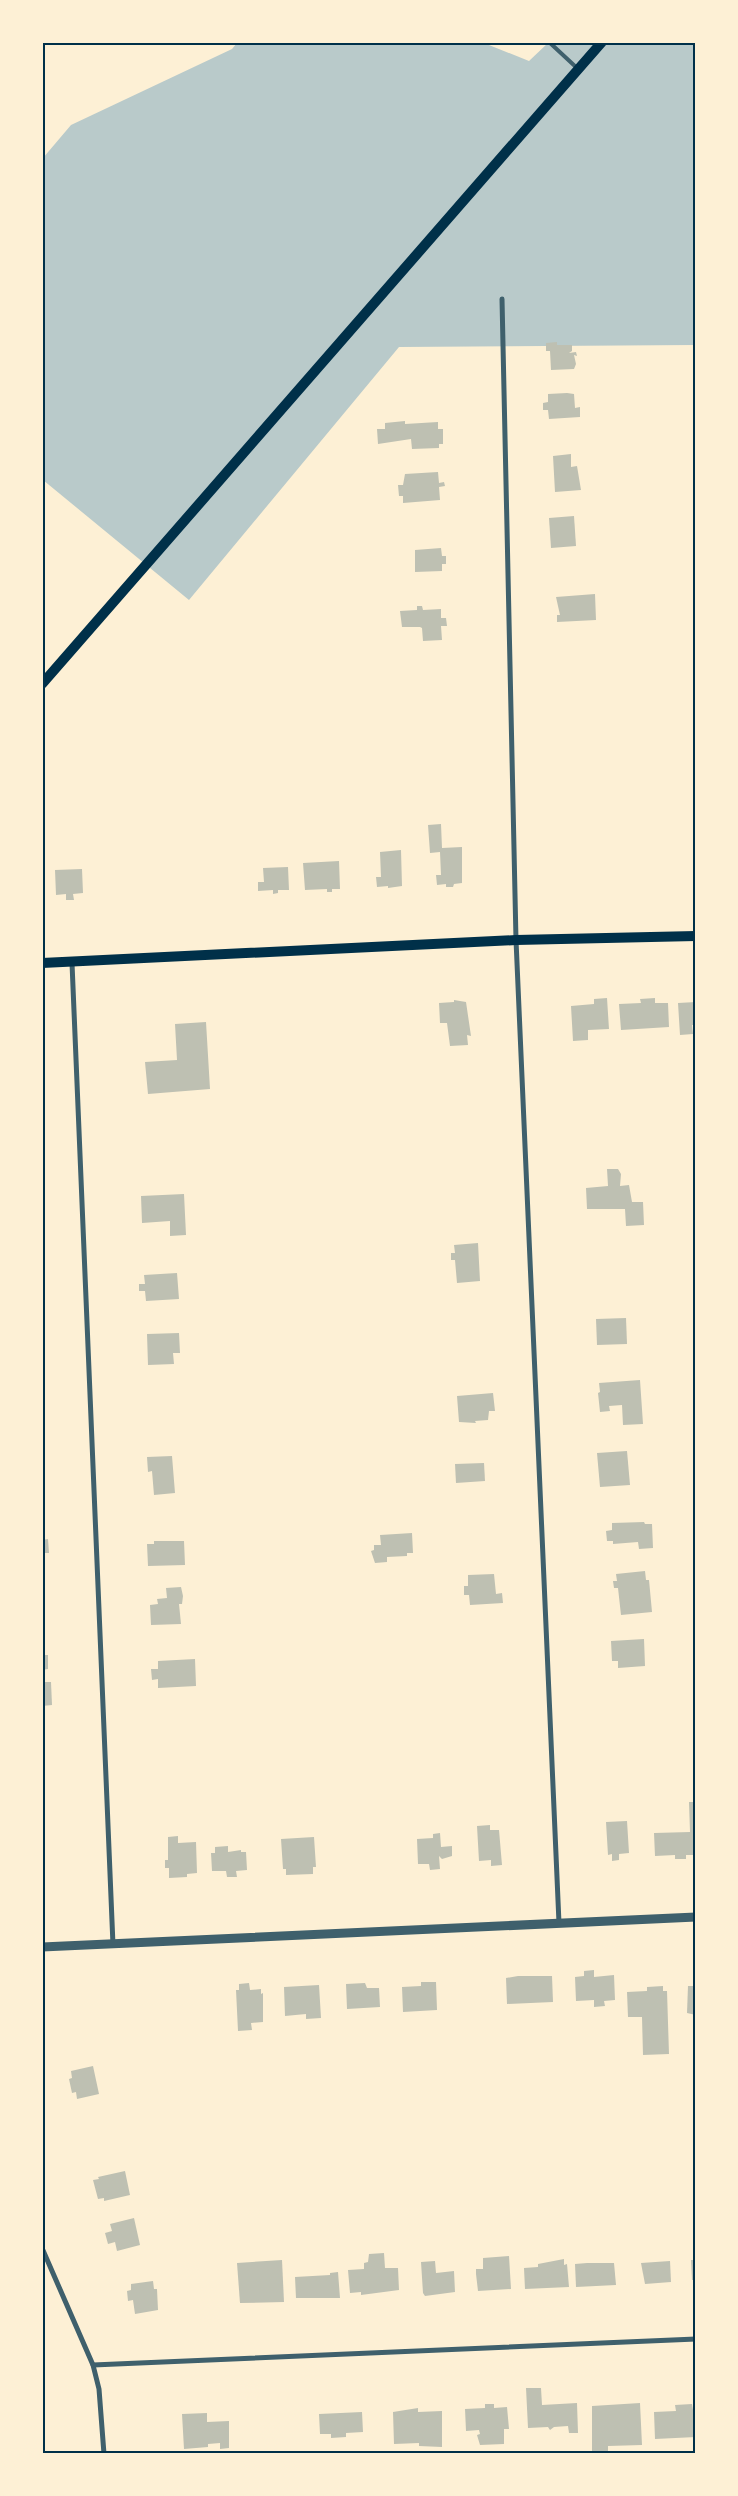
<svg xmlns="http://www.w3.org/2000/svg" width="738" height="2496" font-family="'Varela Round',sans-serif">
<rect width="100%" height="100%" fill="#fdf0d5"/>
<polygon fill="#b9caca" points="237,43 484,43 529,61 548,43 695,43 695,345 399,347 189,600 43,480 43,158 71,125 232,49"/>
<g fill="#bec0b2">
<polygon points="557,342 557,345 572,345 572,351 569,353 576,352 577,356 574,355 576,364 574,369 551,370 550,351 546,351 546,343"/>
<polygon points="567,393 574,394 575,408 580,407 580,417 549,419 548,410 543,410 543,403 548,402 548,394"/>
<polygon points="405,421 405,424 438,422 438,429 443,429 443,444 439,444 439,448 412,449 411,439 378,444 377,429 385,429 385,423"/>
<polygon points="571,454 571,467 577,466 581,490 555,492 553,456"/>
<polygon points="438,472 439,483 444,482 445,486 439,487 440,500 403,503 403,496 399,496 398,485 403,485 405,474"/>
<polygon points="574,516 576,546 551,548 549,518"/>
<polygon points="441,548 442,556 446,556 446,564 442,564 442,571 415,572 415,550"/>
<polygon points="595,594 596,620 557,622 557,615 560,615 556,597"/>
<polygon points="417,606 422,606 423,610 441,609 441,618 446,618 447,626 441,626 442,640 423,641 422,628 420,627 402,627 400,611 417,610"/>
<polygon points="441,824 442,848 462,847 462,883 454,884 453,887 446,887 446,884 437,885 436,875 441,875 440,852 430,853 428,825"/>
<polygon points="401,850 402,886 388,888 388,886 377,887 376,877 381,877 380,852"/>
<polygon points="339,861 340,889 332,889 332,892 327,892 327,889 305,890 303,863"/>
<polygon points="288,867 289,890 278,890 278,893 273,894 273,890 258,891 258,882 264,882 263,868"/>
<polygon points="82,869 83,893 73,894 74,900 66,900 66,894 56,895 55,870"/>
<polygon points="607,998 609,1029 588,1030 588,1040 573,1041 571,1006 594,1004 594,999"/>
<polygon points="655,998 655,1003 668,1003 669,1027 621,1030 619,1004 641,1003 640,999"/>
<polygon points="454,1000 466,1002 471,1036 467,1035 468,1045 450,1046 447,1023 440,1023 439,1003 454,1002"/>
<polygon points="696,1002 696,1025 692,1025 693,1034 680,1035 678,1003"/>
<polygon points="206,1022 210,1089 148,1094 145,1062 177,1060 175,1024"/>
<polygon points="607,1169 618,1169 621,1174 620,1186 629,1185 632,1202 643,1202 644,1225 626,1226 625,1209 587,1209 586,1188 608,1186"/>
<polygon points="184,1194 186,1235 170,1236 170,1221 142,1223 141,1196"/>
<polygon points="478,1243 480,1281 457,1283 455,1260 451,1260 451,1253 455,1253 454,1245"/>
<polygon points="177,1273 179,1299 146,1301 145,1291 139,1291 139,1284 145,1284 144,1275"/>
<polygon points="626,1318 627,1344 597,1345 596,1319"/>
<polygon points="179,1333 180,1353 173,1353 174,1364 148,1365 147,1334"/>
<polygon points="640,1380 643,1424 623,1425 622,1405 609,1406 610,1411 600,1412 598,1393 600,1392 599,1383"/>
<polygon points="493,1393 495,1411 489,1411 488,1420 475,1421 476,1423 459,1422 457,1396"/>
<polygon points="627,1451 630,1485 600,1487 597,1453"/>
<polygon points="172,1456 175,1493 154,1495 152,1471 148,1472 147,1457"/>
<polygon points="484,1463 485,1481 456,1483 455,1464"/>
<polygon points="644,1522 645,1524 652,1524 653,1548 639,1549 638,1542 613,1544 613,1541 607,1541 606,1531 612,1530 612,1523"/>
<polygon points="412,1533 413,1553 407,1553 407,1556 387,1557 387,1562 375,1563 371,1551 374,1550 374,1545 381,1545 380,1535"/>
<polygon points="48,1539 49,1553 42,1553 42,1540"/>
<polygon points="154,1541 184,1541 185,1565 148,1566 147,1544 154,1544"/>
<polygon points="645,1571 646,1580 649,1580 652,1612 621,1615 618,1588 614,1588 613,1581 617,1581 616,1574"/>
<polygon points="494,1574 496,1594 502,1593 503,1603 470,1605 469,1595 464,1595 464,1586 468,1586 468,1575"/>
<polygon points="181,1587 183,1596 182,1604 179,1604 181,1624 151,1625 150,1605 158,1604 157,1599 167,1598 166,1588"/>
<polygon points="644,1639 645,1666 618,1668 618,1661 612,1661 611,1641"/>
<polygon points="42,1655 48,1655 48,1669 42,1670"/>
<polygon points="195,1659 196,1686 158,1688 158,1679 152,1680 151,1669 158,1669 158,1661"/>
<polygon points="42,1682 51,1682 52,1705 42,1706"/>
<polygon points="689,1802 696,1802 696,1855 686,1855 686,1859 675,1859 675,1855 655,1856 654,1833 690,1832"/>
<polygon points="627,1821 629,1853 619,1854 619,1860 612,1861 612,1854 608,1855 606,1822"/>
<polygon points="490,1825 490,1830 499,1830 502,1865 491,1866 491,1860 479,1861 477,1826"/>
<polygon points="440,1833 441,1847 452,1846 452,1856 442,1859 439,1856 440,1869 430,1870 429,1864 418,1864 417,1839 433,1838 433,1834"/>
<polygon points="178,1836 178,1843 196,1842 197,1873 187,1874 187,1877 169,1878 169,1868 165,1868 165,1860 168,1860 168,1837"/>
<polygon points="314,1837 316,1867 313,1867 313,1874 286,1875 286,1869 283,1869 281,1839"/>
<polygon points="228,1846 228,1852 241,1850 241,1852 246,1852 247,1870 236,1871 237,1877 227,1877 226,1871 212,1871 211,1853 215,1853 215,1847"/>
<polygon points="594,1970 594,1977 614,1975 615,2000 604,2001 605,2006 594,2007 594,2000 576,2001 575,1977 584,1976 584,1971"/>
<polygon points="518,1976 552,1976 553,2002 507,2004 506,1978"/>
<polygon points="421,1982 436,1982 437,2010 403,2012 402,1987 421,1986"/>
<polygon points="249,1983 250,1990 261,1989 261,1994 263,1993 263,2022 251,2023 252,2030 238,2031 236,1990 239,1990 239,1984"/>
<polygon points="365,1983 367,1988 379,1988 380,2007 347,2009 346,1984"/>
<polygon points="319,1985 321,2018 306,2019 306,2014 285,2016 284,1987"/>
<polygon points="663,1986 663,1991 667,1991 669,2054 643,2055 642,2017 628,2017 627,1992 647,1991 647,1987"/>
<polygon points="688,1986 696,1986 696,2015 687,2013"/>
<polygon points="93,2066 99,2094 77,2099 76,2092 72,2093 69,2079 72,2078 71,2071"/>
<polygon points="125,2171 130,2195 104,2201 104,2198 98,2199 93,2180 99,2179 98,2177"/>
<polygon points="134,2218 140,2245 117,2251 115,2242 108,2244 105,2233 112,2231 110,2224"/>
<polygon points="384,2253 385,2268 398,2268 399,2290 361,2295 361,2292 350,2293 348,2270 364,2269 364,2263 368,2262 369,2254"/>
<polygon points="509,2256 511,2289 478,2291 476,2274 476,2269 483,2269 483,2258"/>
<polygon points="564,2259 564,2265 567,2264 569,2287 525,2289 524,2268 538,2267 538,2264"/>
<polygon points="282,2260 284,2302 240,2303 237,2263"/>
<polygon points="691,2260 696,2260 696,2280 692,2280"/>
<polygon points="435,2261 436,2273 454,2271 455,2292 425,2296 423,2293 421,2262"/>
<polygon points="670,2261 671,2282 645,2284 641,2263"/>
<polygon points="587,2263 614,2263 616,2285 576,2287 575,2264"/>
<polygon points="338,2272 340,2298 296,2298 295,2277 330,2275 330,2273"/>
<polygon points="153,2281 154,2289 157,2289 158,2310 135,2314 133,2300 128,2301 127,2291 131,2290 131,2284"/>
<polygon points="526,2388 541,2388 542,2405 577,2403 578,2433 569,2433 568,2426 554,2427 550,2430 548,2427 528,2428"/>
<polygon points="640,2403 642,2445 608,2446 608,2453 592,2454 592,2406"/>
<polygon points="485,2404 494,2404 494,2408 507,2407 509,2429 504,2429 504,2444 480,2445 477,2435 480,2434 479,2430 466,2431 465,2409 485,2408"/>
<polygon points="692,2404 693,2410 696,2410 696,2437 655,2439 654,2412 676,2411 675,2405"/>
<polygon points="418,2408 418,2412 442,2411 442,2447 419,2446 419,2443 394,2444 393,2412"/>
<polygon points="362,2412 363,2432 346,2433 346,2437 331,2438 331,2434 320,2434 319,2414"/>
<polygon points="207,2413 207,2422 229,2421 229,2448 220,2449 220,2443 208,2444 208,2447 184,2449 182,2414"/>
</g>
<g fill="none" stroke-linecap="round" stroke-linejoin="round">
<polyline stroke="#3f606c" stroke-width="4" points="549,42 577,68"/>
<g stroke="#3f606c" stroke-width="5">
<polyline points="502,299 516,940 559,1923"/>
<polyline points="72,963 113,1945"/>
<polyline points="42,2248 93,2365 99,2389 104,2454"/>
<polyline points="93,2365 696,2339"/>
</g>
<polyline stroke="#3f606c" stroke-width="9" points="42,1947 696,1917"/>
<g stroke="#003049" stroke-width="10">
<polyline points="42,684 602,42"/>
<polyline points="42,963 516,940 696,936"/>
</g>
</g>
<rect width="738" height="2496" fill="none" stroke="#fdf0d5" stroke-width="88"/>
<rect x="44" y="44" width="650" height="2408" fill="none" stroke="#003049" stroke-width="2"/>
</svg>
